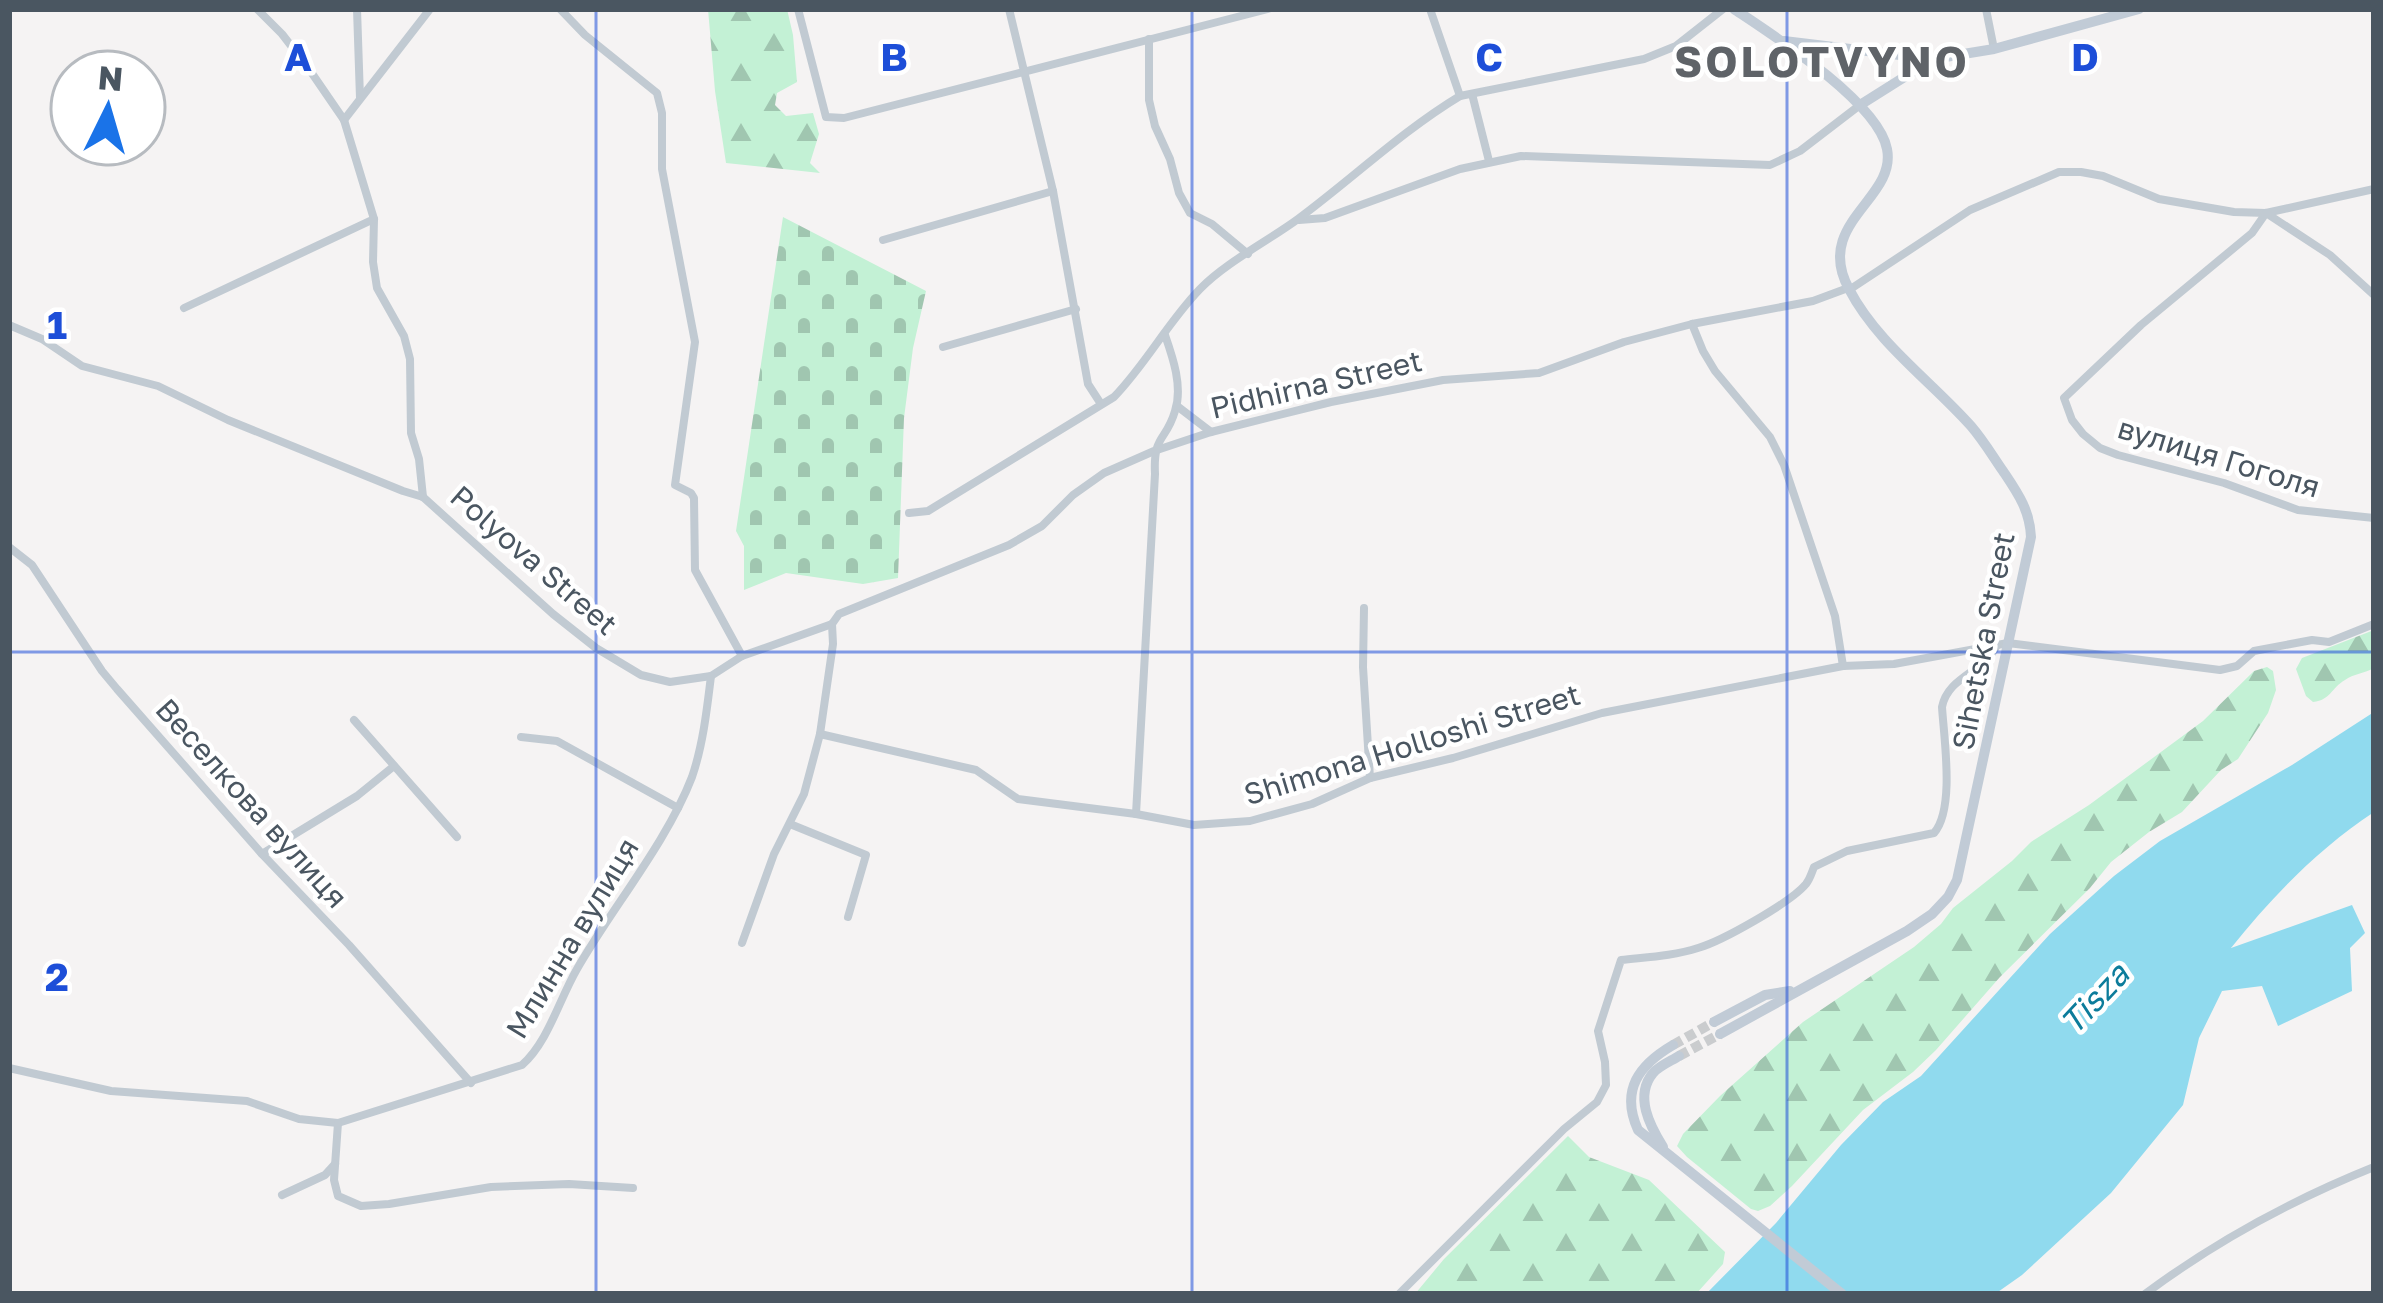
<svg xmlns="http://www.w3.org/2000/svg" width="2383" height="1303" font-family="'Golos Text',sans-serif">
<defs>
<pattern id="forest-firs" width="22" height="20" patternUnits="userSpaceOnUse" patternTransform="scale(3)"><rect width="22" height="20" fill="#c3f1d5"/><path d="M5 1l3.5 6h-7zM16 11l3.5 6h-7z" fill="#a0c6b0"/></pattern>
<pattern id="cemetery-stones" width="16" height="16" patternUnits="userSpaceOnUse" patternTransform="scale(3)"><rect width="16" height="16" fill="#c3f1d5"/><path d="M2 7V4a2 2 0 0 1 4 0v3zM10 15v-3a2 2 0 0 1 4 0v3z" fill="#a0c6b0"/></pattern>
</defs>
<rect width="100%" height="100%" fill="#f5f3f3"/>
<g fill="url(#forest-firs)">
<polygon points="708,9 787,9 793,35 797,82 777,93 775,105 786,116 813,113 819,134 810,163 820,173 726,163 715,91"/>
<path d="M2374 630V668C2365 673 2353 674 2345 680 2331 688 2331 700 2313 702L2306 696 2296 669 2302 658Z"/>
<polygon points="2267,667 2273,671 2276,690 2268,713 2238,759 2221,770 2182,812 2149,832 2111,862 2090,888 2000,977 1936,1050 1913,1072 1863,1110 1792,1186 1770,1206 1758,1211 1751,1209 1687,1157 1677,1146 1683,1134 1720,1096 1803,1022 1914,947 1941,924 1953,908 2012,861 2031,842 2089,805 2203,721 2254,671"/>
<polygon points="1568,1136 1589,1157 1649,1180 1725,1252 1723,1264 1696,1294 1415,1294 1444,1259"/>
</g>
<polygon fill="url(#cemetery-stones)" points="783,217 926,291 913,348 904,418 898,578 863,584 786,573 744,590 744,546 736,531"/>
<path fill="#90daee" d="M2374 712V812C2318 849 2273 896 2231 948L2352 905 2365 933 2350 948 2352 991 2278 1026 2262 986 2222 991 2199 1038 2183 1105 2111 1193 2022 1275 1995 1294H1706L1776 1223 1841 1145 1883 1102 1921 1076 2050 934 2114 876 2160 841 2292 765Z"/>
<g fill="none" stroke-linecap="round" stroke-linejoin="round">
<g stroke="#caccce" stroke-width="10" stroke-dasharray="10 5" stroke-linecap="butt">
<polyline points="1673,1045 1714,1022"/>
<polyline points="1679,1056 1720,1034"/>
</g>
<g stroke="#c1cad2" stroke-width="8">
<polyline points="257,9 282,34 309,69 344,120 374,219 373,262 377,288 404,336 410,359 411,433 419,459 423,497"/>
<polyline points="357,9 360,98"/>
<polyline points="560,9 585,35 657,93 662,113 662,169 695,342 675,485 691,493 694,498 695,570 742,656"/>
<polyline points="798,9 826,117 844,118 1268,9"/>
<polyline points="1009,9 1053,191 1088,384 1101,404"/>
<polyline points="1986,9 1994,49"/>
<polyline points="1149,39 1149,100 1155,126 1170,159 1179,193 1190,213 1212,224 1248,254"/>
<polyline points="1472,94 1489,161"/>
<polyline points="1460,96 1644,59 1676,46 1723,9"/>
<polyline points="344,120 430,9"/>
<polyline points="1299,220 1325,218 1460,169 1521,156 1770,165 1800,151 1860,105"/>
<polyline points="883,240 1053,191"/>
<polyline points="1849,290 1970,210 2059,172 2081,172 2103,176 2159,199 2234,212 2266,213 2374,189"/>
<polyline points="2374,295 2330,255 2266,213 2252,233 2141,325 2064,398 2072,420 2083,434 2100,448 2118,455 2224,483 2298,510 2374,518"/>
<polyline points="184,308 374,219"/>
<polyline points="1692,324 1703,351 1715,371 1770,437 1784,465 1835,616 1843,666"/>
<polyline points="9,325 42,339 82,366 158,386 228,420 403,491 423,497 553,614 596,648 641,675 670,682 711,676 742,656 832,624 839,614 1009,545 1042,526 1073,495 1104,473 1154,451 1211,432 1331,402 1443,380 1539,373 1624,342 1692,324 1813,301 1848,288"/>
<polyline points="943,347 1076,309"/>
<polyline points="1177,406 1211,432"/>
<path d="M909 513 928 511 1114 397C1146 364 1168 322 1200 289 1225 263 1268 241 1298 219 1352 179 1402 131 1460 96L1430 9"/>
<polyline points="9,547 32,565 102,671 117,689 262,854 349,945 471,1083"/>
<polyline points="1364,608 1363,667 1370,778"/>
<polyline points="354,720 457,837"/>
<polyline points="820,734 976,770 1018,799 1136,814 1194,825 1250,821 1312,804 1370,778 1453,758 1602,713 1843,666 1894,664 2008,643 2220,670 2237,666 2254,651 2312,640 2329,642 2374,624"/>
<polyline points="521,737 557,741 678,808"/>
<path d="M1136 814 1155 474C1153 434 1166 442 1175 411 1183 387 1173 358 1165 335"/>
<polyline points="790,824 866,855 848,917"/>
<polyline points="262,854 357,796 394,766"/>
<polyline points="742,943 774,854 804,794 820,734 833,644 832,624"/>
<path d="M9 1068 111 1091 247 1101 299 1119 338 1123 522 1065C548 1042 559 1000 577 969 612 908 667 842 692 777 703 745 707 709 711 676"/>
<polyline points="338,1123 334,1180 338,1196 361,1206 389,1204 491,1187 569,1184 633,1188"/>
<polyline points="282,1195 325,1175 335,1164"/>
<path d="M1399 1294 1564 1129 1597 1102 1606 1085 1605 1062 1598 1031 1621 960C1647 957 1673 956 1698 948 1722 941 1790 903 1806 884 1810 879 1812 872 1814 867L1847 851 1934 833C1955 809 1944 739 1942 707 1948 676 1985 672 1997 645"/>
<path d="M2145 1294C2216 1241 2292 1200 2374 1167"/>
</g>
<g stroke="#c1cbd6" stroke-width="10">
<polyline points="1784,41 1933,59 1994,49 2139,9"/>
<polyline points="1860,105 1933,59"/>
<polyline points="1714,1022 1765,995 1790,991"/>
<path d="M1720 1034 1907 931 1932 914 1948 897 1957 880 2031 537C2030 510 2017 492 2003 471 1992 455 1983 440 1971 426 1931 381 1877 343 1849 289 1813 223 1897 199 1887 149 1878 102 1773 35 1734 9"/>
<path d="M1673 1045C1639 1065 1620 1090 1638 1130L1842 1294"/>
<path d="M1663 1147C1650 1126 1634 1096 1653 1073 1659 1066 1671 1061 1679 1056"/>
</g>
</g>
<path fill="none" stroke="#1d4ed8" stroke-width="3" stroke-opacity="0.55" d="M596 9V1294M1192 9V1294M1787 9V1294M9 652H2374"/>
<g text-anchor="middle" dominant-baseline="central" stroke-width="9" stroke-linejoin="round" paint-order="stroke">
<g font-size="30" fill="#4a5661" stroke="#fff">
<text transform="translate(1316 384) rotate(-13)">Pidhirna Street</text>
<text transform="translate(2219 457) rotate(17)">вулиця Гоголя</text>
<text transform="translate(534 560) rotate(41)">Polyova Street</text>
<text transform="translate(1983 641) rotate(-79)">Sihetska Street</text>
<text transform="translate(1412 744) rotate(-17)">Shimona Holloshi Street</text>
<text transform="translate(252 803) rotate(48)">Веселкова вулиця</text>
<text transform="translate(572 938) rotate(-59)">Млинна вулиця</text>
</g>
<g font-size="33" font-style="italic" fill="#0c7c9b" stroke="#fff">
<text transform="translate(2094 998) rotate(-47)">Tisza</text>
</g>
<g font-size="42" font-weight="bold" letter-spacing="3" fill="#5f6368" stroke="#fff">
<text x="1822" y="61">SOLOTVYNO</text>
</g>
</g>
<g font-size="39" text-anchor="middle" font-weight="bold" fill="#1d4ed8" stroke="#fff" stroke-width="9" stroke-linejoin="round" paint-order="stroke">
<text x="298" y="71">A</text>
<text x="894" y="71">B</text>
<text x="1489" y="71">C</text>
<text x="2085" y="71">D</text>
<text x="57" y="339">1</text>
<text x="57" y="991">2</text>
</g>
<rect width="2383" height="1303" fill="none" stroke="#4a5661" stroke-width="24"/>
<g transform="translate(108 108) rotate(5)"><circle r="57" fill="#ffffff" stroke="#b7bbc0" stroke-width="3"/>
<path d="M0-9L21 45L0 30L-21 45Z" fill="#1a73e8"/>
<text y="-18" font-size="33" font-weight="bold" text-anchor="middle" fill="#4a5661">N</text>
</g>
</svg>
